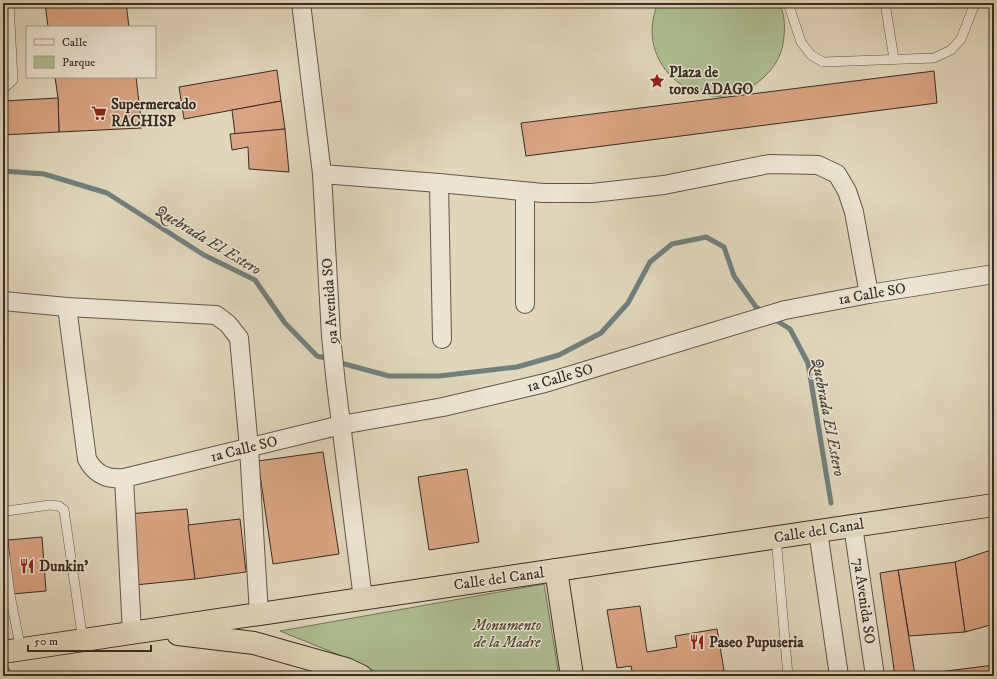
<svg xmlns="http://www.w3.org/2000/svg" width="997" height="679" font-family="'IM FELL DW Pica',serif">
<rect width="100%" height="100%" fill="#dfd6bb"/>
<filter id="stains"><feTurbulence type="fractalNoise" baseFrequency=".005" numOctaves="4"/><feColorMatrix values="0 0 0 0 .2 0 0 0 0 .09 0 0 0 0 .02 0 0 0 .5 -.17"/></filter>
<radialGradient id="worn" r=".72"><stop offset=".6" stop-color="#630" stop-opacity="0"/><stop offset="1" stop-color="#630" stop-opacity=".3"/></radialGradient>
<g fill="#aebe93" stroke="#74755b">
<path d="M658 3H779C786 16 785 31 783 44 781 56 774 68 765 76 713 128 629 71 658 3Z"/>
<polygon points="544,584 559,676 385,676 344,657 280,631"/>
</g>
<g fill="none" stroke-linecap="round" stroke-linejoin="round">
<g stroke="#717f7d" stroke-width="5">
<polyline points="3,171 44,174 107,193 204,255 255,280 285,323 317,356 330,359"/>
<polyline points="774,319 790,329 808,363 831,503"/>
<polyline points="337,362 389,376 439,376 517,367 559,355 601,333 628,303 650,262 672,244 706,237 724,247 734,276 756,307 764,312"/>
<polyline points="3,660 10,676"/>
</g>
</g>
<g fill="#d9a483" stroke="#392c23">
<polygon points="45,3 126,3 129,27 48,27"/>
<polygon points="277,70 281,101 184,119 179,87"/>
<polygon points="934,71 937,103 526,156 521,123"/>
<polygon points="55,77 136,77 142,128 59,132 58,98"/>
<polygon points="58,98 59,132 3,135 3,101"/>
<polygon points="281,101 285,129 235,134 232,110"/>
<polygon points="285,129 289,172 249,169 248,147 232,150 230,134"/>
<polygon points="323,452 339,554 273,564 258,461"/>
<polygon points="467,469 479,542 429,550 418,477"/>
<polygon points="187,509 195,579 135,585 128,514"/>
<polygon points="240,519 246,572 195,579 188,525"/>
<polygon points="42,537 46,591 12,594 8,540"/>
<polygon points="994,549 994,624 965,632 955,562"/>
<polygon points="955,562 965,632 909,636 898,570"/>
<polygon points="898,570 915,675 910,676 895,676 880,573"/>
<polygon points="640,606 647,652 677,647 675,636 717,629 725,676 633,676 631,666 617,668 607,610"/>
<polygon points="994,665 994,676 910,676 915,675"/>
</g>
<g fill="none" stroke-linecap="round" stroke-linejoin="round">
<g stroke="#625649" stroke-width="10">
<g id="lane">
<polyline points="788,3 801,42 811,55 823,62 934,58 951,50 961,39 975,3"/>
<polyline points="885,3 894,59"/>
<polyline points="3,89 13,80 9,3"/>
<polyline points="3,514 7,511 50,505 59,506 64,510 83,641"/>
<polyline points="776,537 788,676"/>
<polyline points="3,542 10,595 21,650"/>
</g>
</g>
<g stroke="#625649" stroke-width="20">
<g id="street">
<polyline points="301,3 322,174 331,336 336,384 363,599"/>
<polyline points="322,174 439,183 543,193 592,193 664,185 769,164 818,165 837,174 847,191 854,212 869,294"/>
<polyline points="439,183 442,339"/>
<polyline points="525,192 525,304"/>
<polyline points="3,301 67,307 216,315 228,324 239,338 249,448 259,614"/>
<path d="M67 307 87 459C95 474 107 480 124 478L341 425 443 407 545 383 785 310 869 294 994 274"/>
<polyline points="124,478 132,633"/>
<polyline points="853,526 875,676"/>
<polyline points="818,531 839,676"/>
</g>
</g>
<g stroke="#392c23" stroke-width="24">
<g id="highway">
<polyline points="556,570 572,676"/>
<polyline points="178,634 254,643 346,669 361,676"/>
<polyline points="3,652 994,505"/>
</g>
</g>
<use href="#lane" stroke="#eae4d3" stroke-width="9"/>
<use href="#street" stroke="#eae4d3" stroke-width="18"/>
<use href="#highway" stroke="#dfd6bb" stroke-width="22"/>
</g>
<defs>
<g id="sight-bare" transform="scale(1.2)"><path d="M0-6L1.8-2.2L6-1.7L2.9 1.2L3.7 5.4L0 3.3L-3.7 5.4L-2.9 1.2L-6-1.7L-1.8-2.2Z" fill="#8f2418" stroke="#eae4d3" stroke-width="2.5" paint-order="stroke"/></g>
<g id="supermarket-bare" transform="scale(1.2)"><path d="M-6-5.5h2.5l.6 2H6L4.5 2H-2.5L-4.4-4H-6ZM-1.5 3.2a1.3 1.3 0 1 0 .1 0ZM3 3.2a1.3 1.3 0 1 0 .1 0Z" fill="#8f2418" stroke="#eae4d3" stroke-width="2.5" paint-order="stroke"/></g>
<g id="restaurant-bare" transform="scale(1.2)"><path d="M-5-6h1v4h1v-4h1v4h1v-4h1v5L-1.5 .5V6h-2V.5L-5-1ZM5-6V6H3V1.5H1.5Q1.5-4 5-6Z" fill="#8f2418" stroke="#eae4d3" stroke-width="2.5" paint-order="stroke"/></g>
</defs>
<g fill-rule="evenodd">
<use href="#sight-bare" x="657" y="81"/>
<use href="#supermarket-bare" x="99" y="113"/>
<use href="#restaurant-bare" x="27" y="566"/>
<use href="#restaurant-bare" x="697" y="642"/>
</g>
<g text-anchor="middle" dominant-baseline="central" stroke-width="3" stroke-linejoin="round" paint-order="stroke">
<g font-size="15" font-weight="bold" fill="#392c23" stroke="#eae4d3" text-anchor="start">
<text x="669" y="72">Plaza de<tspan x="669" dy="17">toros ADAGO</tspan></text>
<text x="111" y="104">Supermercado<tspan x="111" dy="17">RACHISP</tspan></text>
<text x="39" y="566">Dunkin'</text>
<text x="709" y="642">Paseo Pupuseria</text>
</g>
<g font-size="15" fill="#392c23" stroke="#eae4d3">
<text transform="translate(872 294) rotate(-10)">1a Calle SO</text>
<text transform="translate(330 301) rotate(-94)">9a Avenida SO</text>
<text transform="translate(560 378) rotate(-16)">1a Calle SO</text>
<text transform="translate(244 449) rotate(-14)">1a Calle SO</text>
<text transform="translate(819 531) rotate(-9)">Calle del Canal</text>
<text transform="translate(499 579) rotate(-8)">Calle del Canal</text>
<text transform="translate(864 601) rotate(82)">7a Avenida SO</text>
</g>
<g font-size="15" font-style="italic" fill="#504939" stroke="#eae4d3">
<text x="507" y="625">Monumento<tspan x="507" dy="17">de la Madre</tspan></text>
</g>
<g font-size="16" font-style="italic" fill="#4c4841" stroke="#eae4d3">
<text transform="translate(208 240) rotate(31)">Quebrada El Estero</text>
<text transform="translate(828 417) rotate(79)">Quebrada El Estero</text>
</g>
</g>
<rect width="997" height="679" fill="none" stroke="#dfd6bb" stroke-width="16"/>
<rect x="4" y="4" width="989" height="671" fill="none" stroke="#392c23" stroke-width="2"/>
<rect x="8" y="8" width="981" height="663" fill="none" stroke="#392c23"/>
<rect x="26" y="26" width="130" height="52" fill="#eae4d3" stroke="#a39a8d"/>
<rect x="34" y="39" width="20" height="6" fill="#eae4d3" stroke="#a39a8d"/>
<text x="62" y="46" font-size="12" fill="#392c23">Calle</text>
<rect x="34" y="56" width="20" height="12" fill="#aebe93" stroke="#a39a8d"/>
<text x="62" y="66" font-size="12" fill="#392c23">Parque</text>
<path d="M28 645v6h123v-6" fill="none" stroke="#392c23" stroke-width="2"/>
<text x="34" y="645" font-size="12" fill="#392c23" stroke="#eae4d3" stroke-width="3" paint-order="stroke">50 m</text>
<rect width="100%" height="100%" filter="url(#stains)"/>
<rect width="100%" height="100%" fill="url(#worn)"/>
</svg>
